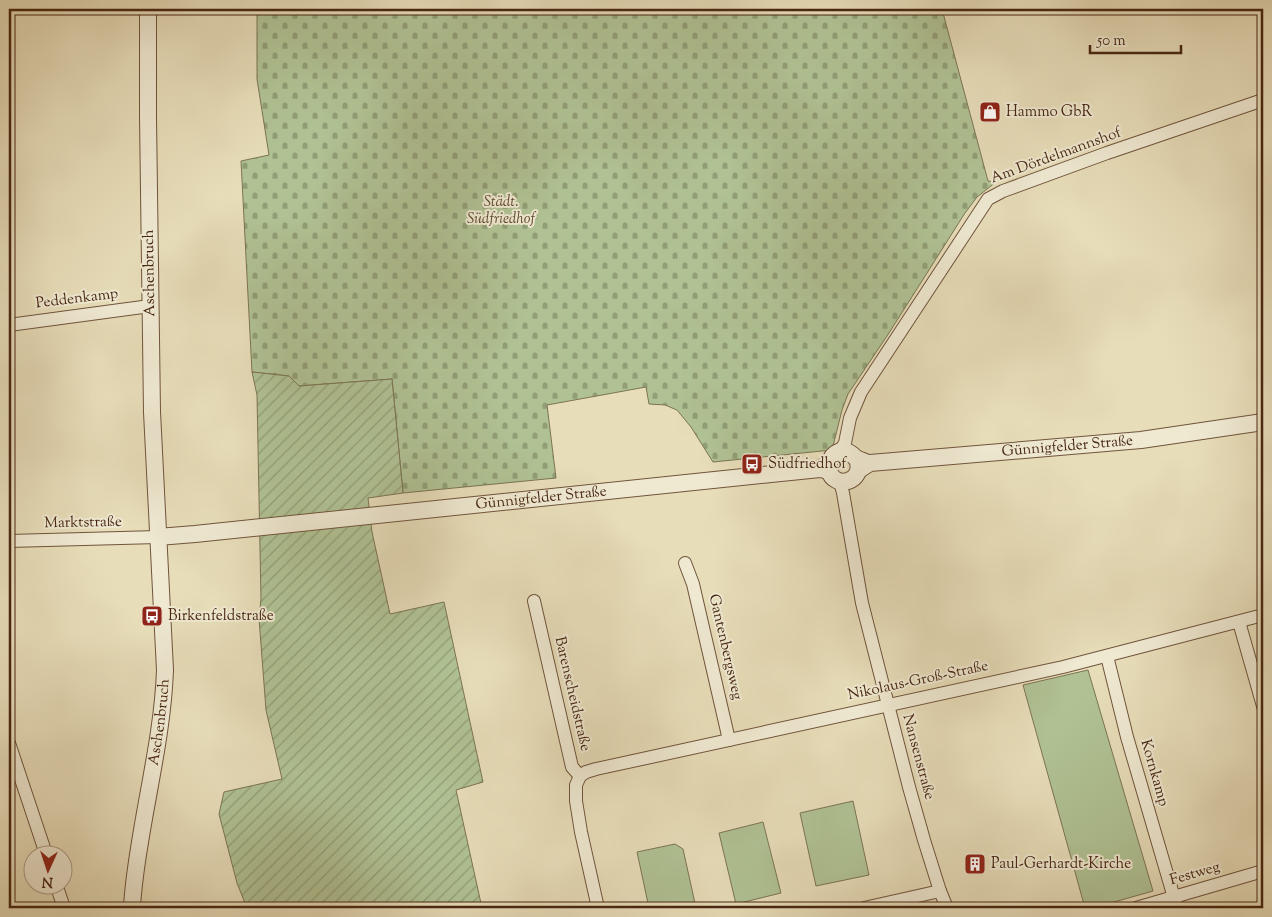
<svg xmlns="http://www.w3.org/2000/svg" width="1272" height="917" font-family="'Sorts Mill Goudy',serif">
<defs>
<pattern id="cemetery-stones" width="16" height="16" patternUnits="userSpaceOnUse" patternTransform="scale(1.25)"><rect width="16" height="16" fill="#b0c294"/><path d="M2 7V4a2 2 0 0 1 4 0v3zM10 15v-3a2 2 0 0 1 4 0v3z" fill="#919e77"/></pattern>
<pattern id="garden-furrows" width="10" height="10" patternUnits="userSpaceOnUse" patternTransform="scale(1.25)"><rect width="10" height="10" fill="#b0c294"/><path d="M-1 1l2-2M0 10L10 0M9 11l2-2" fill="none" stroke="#919e77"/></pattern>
</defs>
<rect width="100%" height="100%" fill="#e7ddb9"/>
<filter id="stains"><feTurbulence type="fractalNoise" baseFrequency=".004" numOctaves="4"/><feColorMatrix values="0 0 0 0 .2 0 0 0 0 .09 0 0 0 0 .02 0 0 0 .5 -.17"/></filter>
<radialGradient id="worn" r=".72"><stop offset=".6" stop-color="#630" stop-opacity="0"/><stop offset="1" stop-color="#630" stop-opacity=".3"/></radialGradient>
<g fill="#b0c294" stroke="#7c7453">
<polygon points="1088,670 1153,891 1093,908 1085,908 1023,685"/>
<polygon points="853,801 869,875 816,886 800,813"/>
<polygon points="763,822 781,893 736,904 719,833"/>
<polygon points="675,844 683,849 696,908 649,908 637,852"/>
</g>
<polygon fill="url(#cemetery-stones)" stroke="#7c7453" points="257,9 942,9 988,181 996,182 977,197 965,213 889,333 848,394 842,410 832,450 713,462 691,427 677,410 665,405 649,404 646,387 547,405 556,478 403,493 392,379 299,386 289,376 252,372 241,161 269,155 257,79"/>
<polygon fill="url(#garden-furrows)" stroke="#7c7453" points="252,372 289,376 299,386 392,379 403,493 368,498 372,532 390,614 444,602 483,782 456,790 482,908 247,908 237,883 219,814 224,792 282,779 266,710 259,618 261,599 257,395"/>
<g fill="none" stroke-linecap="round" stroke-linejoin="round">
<g stroke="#70543c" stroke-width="14">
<g id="minor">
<polyline points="9,325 150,306"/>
<polyline points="840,451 845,443 850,418 861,392 988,199 1003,191 1107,153 1263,100"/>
<polyline points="840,482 843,493 862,603 909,787 924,840 940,891 947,908"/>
<polyline points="9,541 158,537"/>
<polyline points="685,563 693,584 729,740"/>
<polyline points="534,601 572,767 580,776"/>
<polyline points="1239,622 1263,706"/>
<polyline points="1107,656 1127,737 1177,908"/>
<polyline points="9,743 46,854"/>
<polyline points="580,776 586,772 596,769 1063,667 1263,615"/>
<polyline points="580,776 576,785 576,801 581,832 598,908"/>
<polyline points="56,884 64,908"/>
<polyline points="864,908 940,891"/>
<polyline points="1136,908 1263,871"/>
</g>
</g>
<g stroke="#70543c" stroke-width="18">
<g id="tertiary">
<path d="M829 462C829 465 828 468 829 470 833 490 866 483 857 459"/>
<path d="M820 469C824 466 827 464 830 461 832 457 831 457 835 454 843 448 850 452 856 458 859 460 864 461 868 463"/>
<path id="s1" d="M859 470 870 463 1141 440 1263 422"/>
<path id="s2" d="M158 537 195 534 820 469 829 471"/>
<path id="s3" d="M132 908C133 884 137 860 141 836 150 781 163 726 165 670L152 412 148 117V9"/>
</g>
</g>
<use href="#minor" stroke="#efe9d2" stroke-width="12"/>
<use href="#tertiary" stroke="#efe9d2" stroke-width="16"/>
</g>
<defs>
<g id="shop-square" transform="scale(1.125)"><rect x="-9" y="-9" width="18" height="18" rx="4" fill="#8f2418" stroke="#efe9d2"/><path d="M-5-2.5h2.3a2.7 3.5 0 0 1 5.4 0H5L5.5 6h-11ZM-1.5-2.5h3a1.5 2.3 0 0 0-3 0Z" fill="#fff"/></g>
<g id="bus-square" transform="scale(1.125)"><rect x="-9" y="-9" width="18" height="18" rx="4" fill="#8f2418" stroke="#efe9d2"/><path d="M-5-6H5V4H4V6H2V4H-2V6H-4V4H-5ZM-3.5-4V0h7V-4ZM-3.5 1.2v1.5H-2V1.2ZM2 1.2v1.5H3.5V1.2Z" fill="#fff"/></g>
<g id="building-square" transform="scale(1.125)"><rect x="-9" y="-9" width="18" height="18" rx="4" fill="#8f2418" stroke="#efe9d2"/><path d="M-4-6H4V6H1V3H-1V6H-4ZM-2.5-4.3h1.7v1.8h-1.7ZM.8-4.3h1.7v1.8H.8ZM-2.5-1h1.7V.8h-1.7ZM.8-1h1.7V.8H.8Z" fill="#fff"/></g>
</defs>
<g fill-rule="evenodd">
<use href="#shop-square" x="990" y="112"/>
<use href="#bus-square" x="752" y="464"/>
<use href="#bus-square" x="152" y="616"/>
<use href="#building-square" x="975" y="864"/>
</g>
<g text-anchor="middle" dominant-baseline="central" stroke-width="4" stroke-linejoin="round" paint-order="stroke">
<g font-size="15" fill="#482712" stroke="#efe9d2" text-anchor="start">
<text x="1006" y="112">Hammo GbR</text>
<text x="768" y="464">Südfriedhof</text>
<text x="168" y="616">Birkenfeldstraße</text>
<text x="991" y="864">Paul-Gerhardt-Kirche</text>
</g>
<g font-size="15" fill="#482712" stroke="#efe9d2">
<text transform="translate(1056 156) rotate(-20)">Am Dördelmannshof</text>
<text transform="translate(150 273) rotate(-91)">Aschenbruch</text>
<text transform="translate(77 299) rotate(-7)">Peddenkamp</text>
<text stroke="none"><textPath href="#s1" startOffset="211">Günnigfelder Straße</textPath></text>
<text stroke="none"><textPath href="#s2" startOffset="385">Günnigfelder Straße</textPath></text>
<text transform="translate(83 523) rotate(-1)">Marktstraße</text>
<text transform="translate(725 647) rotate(77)">Gantenbergsweg</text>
<text transform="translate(918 681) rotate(-12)">Nikolaus-Groß-Straße</text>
<text transform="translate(572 694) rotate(77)">Barenscheidstraße</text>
<text stroke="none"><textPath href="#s3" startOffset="188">Aschenbruch</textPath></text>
<text transform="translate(918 757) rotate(75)">Nansenstraße</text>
<text transform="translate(1154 773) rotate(74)">Kornkamp</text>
<text transform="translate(1195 874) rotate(-16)">Festweg</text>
</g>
<g font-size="15" font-style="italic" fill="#5d462c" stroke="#efe9d2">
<text x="501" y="202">Städt.<tspan x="501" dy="17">Südfriedhof</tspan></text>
</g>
</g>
<rect width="1272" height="917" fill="none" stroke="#e7ddb9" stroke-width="30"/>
<rect x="10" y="10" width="1252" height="897" fill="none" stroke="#482712" stroke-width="2.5"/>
<rect x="15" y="15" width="1242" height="887" fill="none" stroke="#482712"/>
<g transform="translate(48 870) rotate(183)"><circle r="24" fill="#efe9d2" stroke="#ac9b85"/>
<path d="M0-4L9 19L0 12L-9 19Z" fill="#8f2418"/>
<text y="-8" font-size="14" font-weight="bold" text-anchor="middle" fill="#482712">N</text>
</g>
<path d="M1090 45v8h91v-8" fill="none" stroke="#482712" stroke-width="2.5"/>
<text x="1097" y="45" font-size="15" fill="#482712" stroke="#efe9d2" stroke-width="4" paint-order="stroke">50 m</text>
<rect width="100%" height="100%" filter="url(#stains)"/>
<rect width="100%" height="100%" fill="url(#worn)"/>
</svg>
